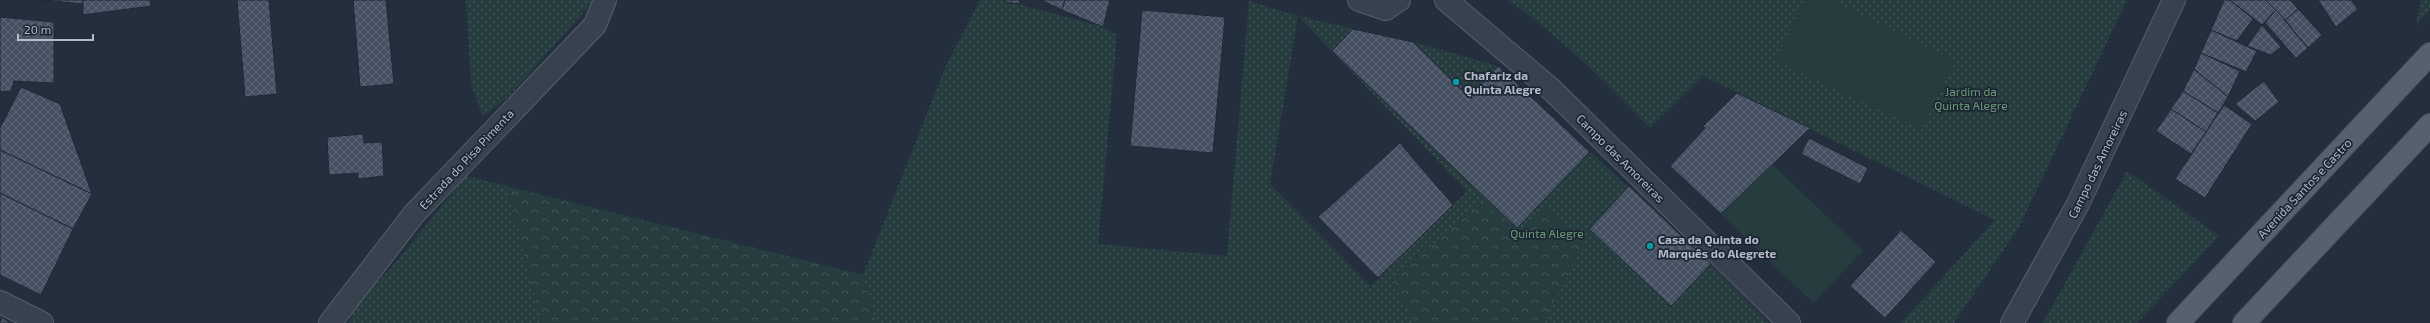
<svg xmlns="http://www.w3.org/2000/svg" width="2430" height="323" font-family="'Exo 2',sans-serif">
<defs>
<pattern id="grass-dots" width="8" height="8" patternUnits="userSpaceOnUse"><rect width="8" height="8" fill="#263c3f"/><path d="M2 2h.1M6 6h.1" fill="none" stroke="#435659" stroke-width="1.8" stroke-linecap="round"/></pattern>
<pattern id="forest-crowns" width="20" height="18" patternUnits="userSpaceOnUse"><rect width="20" height="18" fill="#263c3f"/><path d="M2 6a3 3 0 1 1 6 0M12 15a3 3 0 1 1 6 0" fill="none" stroke="#435659"/></pattern>
<pattern id="building-cross-hatch" width="8" height="8" patternUnits="userSpaceOnUse"><rect width="8" height="8" fill="#455162"/><path d="M0 0l8 8M0 8l8-8" fill="none" stroke="#5d6877"/></pattern>
</defs>
<rect width="100%" height="100%" fill="#242f3e"/>
<g fill="url(#grass-dots)" fill-rule="evenodd">
<polygon points="466,0 592,0 589,6 510,95 483,117 471,84"/>
<path d="M980 0H1004L1103 27 1117 35 1098 244 1227 256 1249 1 1298 16 1413 42 1498 66 1711 264 1769 323H876L863 275 946 66ZM1298 16 1467 191 1371 286 1270 184Z"/>
<path d="M1508 0H2127L2019 227 1954 323H1901L1995 220 1703 76 1650 128C1605 82 1561 37 1508 0Z"/>
<polygon points="2421,0 2430,0 2430,10 2416,25"/>
<polygon points="2127,171 2219,236 2137,323 2043,323"/>
<polygon points="466,176 506,186 542,323 348,323 361,299 390,269"/>
</g>
<g fill="url(#forest-crowns)">
<polygon points="506,186 863,275 876,323 542,323"/>
<polygon points="1482,202 1523,232 1545,207 1583,245 1543,323 1414,323 1391,280"/>
</g>
<g fill="#263c3f">
<polygon points="1804,0 1830,0 1955,60 1922,130 1775,60"/>
<polygon points="1772,164 1863,251 1813,303 1721,214"/>
</g>
<g fill="url(#building-cross-hatch)" stroke="#1f2835">
<polygon points="41,0 83,0 83,4"/>
<polygon points="83,0 150,0 151,6 83,15"/>
<polygon points="237,0 269,0 277,94 245,97"/>
<polygon points="353,0 386,0 394,84 360,87"/>
<polygon points="1005,0 1020,0 1019,4 1005,2"/>
<polygon points="1041,0 1065,0 1062,10"/>
<polygon points="1065,0 1110,0 1103,27 1062,10"/>
<polygon points="2224,0 2230,0 2253,19 2237,41 2211,30"/>
<polygon points="2230,0 2265,0 2276,10 2262,25"/>
<polygon points="2265,0 2290,0 2298,9 2285,20"/>
<polygon points="2318,0 2351,0 2358,9 2336,27"/>
<polygon points="2298,9 2322,35 2308,48 2285,20"/>
<polygon points="1142,10 1225,17 1213,153 1130,146"/>
<polygon points="2276,10 2308,48 2296,58 2265,23"/>
<polygon points="0,17 54,22 54,83 14,81 11,91 0,92"/>
<polygon points="2262,25 2281,47 2271,55 2247,46"/>
<polygon points="1353,29 1413,42 1470,98 1498,66 1590,152 1517,228 1332,51"/>
<polygon points="2211,30 2257,51 2246,72 2201,53"/>
<polygon points="2201,53 2240,71 2228,97 2194,69"/>
<polygon points="2194,69 2228,97 2218,113 2183,91"/>
<polygon points="1451,75 1463,87 1461,89 1450,77"/>
<polygon points="2264,81 2279,102 2255,121 2235,104"/>
<polygon points="21,87 60,104 92,194 0,150 0,128"/>
<polygon points="2183,91 2218,113 2206,132 2171,109"/>
<polygon points="1737,93 1810,128 1721,214 1670,166 1705,128 1703,126"/>
<polygon points="2224,105 2252,124 2205,198 2175,179"/>
<polygon points="2171,109 2206,132 2191,154 2156,131"/>
<polygon points="363,134 364,143 382,142 384,176 358,179 358,173 329,175 327,137"/>
<polygon points="1809,138 1868,168 1860,184 1801,154"/>
<polygon points="1400,143 1453,205 1378,278 1318,217"/>
<polygon points="0,150 92,194 73,229 0,193"/>
<polygon points="1629,186 1711,264 1671,306 1589,229"/>
<polygon points="0,193 73,229 41,295 0,275"/>
<polygon points="1901,230 1936,262 1885,318 1850,286"/>
<polygon points="2,317 10,323 0,323"/>
</g>
<g fill="none" stroke-linecap="round" stroke-linejoin="round">
<g stroke="#565f6c" stroke-width="24">
<g id="minor">
<polyline points="1359,0 1386,9 1399,0"/>
<polyline points="1446,0 1552,90 1789,323"/>
<polyline points="0,302 42,323"/>
<polyline points="330,323 414,214 595,25 605,0"/>
<polyline points="2012,323 2078,204 2174,0"/>
</g>
</g>
<g stroke="#414a57" stroke-width="24">
<g id="major">
<polyline points="2178,323 2430,54"/>
<polyline points="2244,323 2430,125"/>
</g>
</g>
<use href="#minor" stroke="#38414e" stroke-width="22"/>
<use href="#major" stroke="#56606e" stroke-width="22"/>
</g>
<g fill="#0f9aa8" stroke="#1d2633" stroke-width="1.5">
<circle cx="1456" cy="82" r="4"/>
<circle cx="1650" cy="246" r="4"/>
</g>
<g text-anchor="middle" dominant-baseline="central" stroke-width="3.5" stroke-linejoin="round" paint-order="stroke">
<g font-size="12" font-weight="bold" fill="#b4bcc9" stroke="#1d2633" text-anchor="start">
<text x="1464" y="75">Chafariz da<tspan x="1464" dy="14">Quinta Alegre</tspan></text>
<text x="1658" y="239">Casa da Quinta do<tspan x="1658" dy="14">Marquês do Alegrete</tspan></text>
</g>
<g font-size="12" fill="#6b9a76" stroke="#1d2633">
<text x="1971" y="91">Jardim da<tspan x="1971" dy="14">Quinta Alegre</tspan></text>
<text x="1547" y="233">Quinta Alegre</text>
</g>
<g font-size="12" fill="#b4bcc9" stroke="#1d2633">
<text transform="translate(1621 158) rotate(45)">Campo das Amoreiras</text>
<text transform="translate(466 159) rotate(-47)">Estrada do Pisa Pimenta</text>
<text transform="translate(2097 164) rotate(-64)">Campo das Amoreiras</text>
<text transform="translate(2304 188) rotate(-47)">Avenida Santos e Castro</text>
</g>
</g>
<path d="M18 34v6h75v-6" fill="none" stroke="#b4bcc9" stroke-width="2"/>
<text x="24" y="34" font-size="12" fill="#b4bcc9" stroke="#1d2633" stroke-width="3" paint-order="stroke">20 m</text>
</svg>
